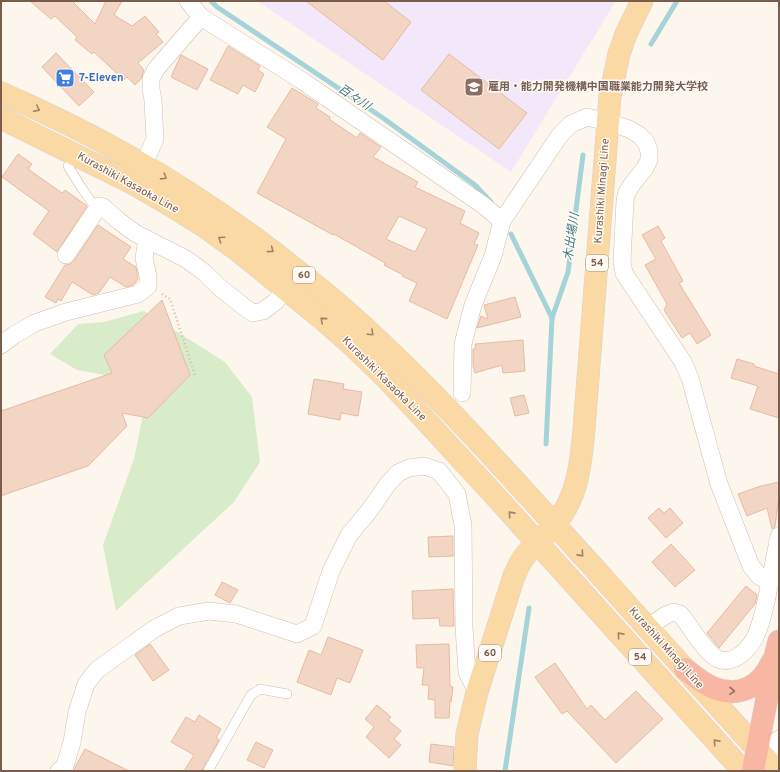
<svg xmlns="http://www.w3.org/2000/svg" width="780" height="772" font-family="Overpass,'Noto Sans JP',sans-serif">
<rect width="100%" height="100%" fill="#fdf6ec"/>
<polygon fill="#f3e8fa" points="257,1 616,1 511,172"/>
<polygon fill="#d8ecc9" points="144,311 225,362 252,397 260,462 234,502 116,611 103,545 134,459 143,415 111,376 77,370 50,354 78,324 104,322"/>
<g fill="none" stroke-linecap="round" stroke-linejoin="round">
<g stroke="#a5d3da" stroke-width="5">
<polyline points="211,1 217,7 383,118 475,185 491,202"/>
<polyline points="651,44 677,1"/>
<polyline points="511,234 552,318"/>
<polyline points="546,444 552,318 568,272 583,155"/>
<polyline points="505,771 529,608"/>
</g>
</g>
<g fill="#f3d5c3" stroke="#e6bba3" fill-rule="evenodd">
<polygon points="30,1 72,1 95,24 106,1 122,1 114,15 132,26 145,16 159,32 156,34 163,42 138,63 144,70 141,79 135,85 127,77 124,80 94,52 92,54 75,40 77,37 55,16 51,19"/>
<polygon points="306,1 384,1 411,22 383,60"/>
<polygon points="228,46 260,66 258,70 264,74 255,92 243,85 238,94 210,80"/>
<polygon points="56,53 94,92 79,106 42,67"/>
<polygon points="449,54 527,113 499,149 421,90"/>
<polygon points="181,55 208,69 197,90 171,77"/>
<path d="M292 88 318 104 316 108 330 117 329 119 357 138 360 133 381 147 373 157 418 182 415 187 465 211 460 223 479 233 474 244 478 245 447 319 409 301 417 283 402 276 403 275 384 265 385 263 334 234 333 235 257 193 286 139 267 127ZM399 216 427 229 415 252 386 239Z"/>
<polygon points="18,154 32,164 28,169 62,193 65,190 87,206 57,252 33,234 49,211 2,177"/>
<polygon points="98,225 131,247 123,259 136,267 138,279 135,283 133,285 126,287 110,277 99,293 93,295 72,282 61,301 58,299 56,303 45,297 65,265 70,264 74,261"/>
<polygon points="658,226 665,238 661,241 683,281 679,283 711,335 697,344 690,333 682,338 664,310 667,304 645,265 656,259 642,235"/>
<polygon points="515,297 521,317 477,328 481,316 488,319 484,305"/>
<polygon points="162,300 190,375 148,418 122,413 127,426 88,466 12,492 1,496 1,411 112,373 104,355"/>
<polygon points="523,340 525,371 503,373 502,365 475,373 473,366 473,349 476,348 475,344"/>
<polygon points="737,359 754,364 754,366 779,374 779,418 750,409 758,386 731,378"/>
<polygon points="314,379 344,384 343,389 362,392 358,416 341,413 340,420 308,414"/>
<polygon points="524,395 529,413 515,416 510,398"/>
<polygon points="779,482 779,495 775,527 772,529 767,508 747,516 738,494 761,486"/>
<polygon points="659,508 664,513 670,508 683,523 666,538 648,518"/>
<polygon points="453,536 453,556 429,557 428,537"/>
<polygon points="671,544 695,570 675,587 652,562"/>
<polygon points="222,582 238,590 230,603 215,595"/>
<polygon points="746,586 757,595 755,604 719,648 707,633"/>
<polygon points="453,589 454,626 440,626 439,618 413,619 412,591"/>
<polygon points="328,637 363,650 350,683 337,678 331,695 297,682 309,650 321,655"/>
<polygon points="150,644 169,670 153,681 135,655"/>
<polygon points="449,644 450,686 453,687 451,702 450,701 449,718 435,718 435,700 428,699 429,685 422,685 424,668 417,668 416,645"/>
<polygon points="555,663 587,709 591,705 605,720 636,691 663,719 616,763 567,711 562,714 535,677"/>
<polygon points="377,705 391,717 388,720 401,731 394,739 401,745 389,758 366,737 374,727 365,719"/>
<polygon points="199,715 221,729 216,738 219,740 203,768 202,771 184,771 194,755 171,742 186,717 195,722"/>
<polygon points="256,742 273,750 264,768 247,760"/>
<polygon points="431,744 454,747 453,766 429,762"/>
<polygon points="85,749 129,771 73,771"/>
</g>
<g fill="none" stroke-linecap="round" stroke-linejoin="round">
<g stroke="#d1beb0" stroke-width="10">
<g id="service">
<polyline points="68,166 81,187 97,210"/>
<polyline points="208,771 251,695 260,689 287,694"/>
</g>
</g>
<g stroke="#d1beb0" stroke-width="18">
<g id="minor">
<polyline points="188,1 201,17 301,80 483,205 502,221"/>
<polyline points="144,164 155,139 153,100 151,89 151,79 156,69 201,17"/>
<polyline points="66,255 99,206 103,207 119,221 135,233 186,259 205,273 218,286 243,306 253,313 263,311 275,302 286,289"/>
<polyline points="1,345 14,335 35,323 66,312 138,294 148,286 148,276 144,258 147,239"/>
<polyline points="462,393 463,344 473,305 493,256 502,221 560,135 571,124 587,117 608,122 629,129 639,135 646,142 649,151 649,160 645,168 633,183 627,192 625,201 622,261 624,273 683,362 690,378 719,484 751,566 759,576 770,582"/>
<path d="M647 628 666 615 674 612 680 614C690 625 705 653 718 659 735 666 751 647 757 633 762 621 764 609 767 597 771 577 775 557 779 536"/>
<polyline points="759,769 779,739"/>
<polyline points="59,771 65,766 72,742 77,712 86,684 97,670 154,629 179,616 209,611 236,614 297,634 313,626 331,571 349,535 369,511 387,485 398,473 409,468 424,466 439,471 457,494 463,525 464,628 467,672 477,692"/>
</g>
</g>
<g stroke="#dad1cd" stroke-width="23">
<g id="primary">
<path d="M1 93C99 135 191 189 276 254 296 270 317 286 337 303 430 384 512 478 595 569 655 637 717 704 777 771"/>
<polyline points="1,118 11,123 134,184 165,202 202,225 237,250 320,317 354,347 384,376 415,409 497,498 743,771"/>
<path d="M465 771 467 734 477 692 514 576C516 573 517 569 519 565 527 549 544 538 555 524 578 497 581 463 584 429L610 96 619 54 626 34 642 1"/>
</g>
</g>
<g stroke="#dad1cd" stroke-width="23">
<g id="motorway">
<path d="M685 669C694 676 703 684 714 688 740 698 761 686 772 662"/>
<polyline points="753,771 775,656 779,641"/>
</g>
</g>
<polyline stroke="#d9b8a5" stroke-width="2.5" stroke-dasharray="1 3" stroke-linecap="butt" points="162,294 170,299 195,375"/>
<use href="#service" stroke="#fff" stroke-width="9"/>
<use href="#minor" stroke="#fff" stroke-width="17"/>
<use href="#primary" stroke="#fbd9a5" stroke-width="22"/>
<use href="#motorway" stroke="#f7b7a3" stroke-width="22"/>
</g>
<defs><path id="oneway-chevron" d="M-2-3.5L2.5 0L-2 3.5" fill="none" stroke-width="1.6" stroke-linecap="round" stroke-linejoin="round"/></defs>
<g stroke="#a18267">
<use href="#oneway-chevron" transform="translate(37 109) rotate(26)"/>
<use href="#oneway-chevron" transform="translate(164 177) rotate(32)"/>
<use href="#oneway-chevron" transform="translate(221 239) rotate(-145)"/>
<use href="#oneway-chevron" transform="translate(271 250) rotate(37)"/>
<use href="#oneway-chevron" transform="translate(323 320) rotate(-139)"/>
<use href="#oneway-chevron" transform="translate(371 333) rotate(43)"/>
<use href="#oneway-chevron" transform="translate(511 514) rotate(-132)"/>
<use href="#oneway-chevron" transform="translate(581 554) rotate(48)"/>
<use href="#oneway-chevron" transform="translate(620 635) rotate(-132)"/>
<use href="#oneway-chevron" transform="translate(716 742) rotate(-132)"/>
</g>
<use stroke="#936e5e" href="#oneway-chevron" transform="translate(732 691) rotate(1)"/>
<defs>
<g id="supermarket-square" transform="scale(1)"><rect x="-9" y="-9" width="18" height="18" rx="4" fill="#3f7fe0" stroke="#fffaf3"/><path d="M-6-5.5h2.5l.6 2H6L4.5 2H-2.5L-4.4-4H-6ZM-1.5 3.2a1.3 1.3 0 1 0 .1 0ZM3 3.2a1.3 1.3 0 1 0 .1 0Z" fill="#fff"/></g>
<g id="university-square" transform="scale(1)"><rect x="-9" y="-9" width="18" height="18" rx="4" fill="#8d6e63" stroke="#fffaf3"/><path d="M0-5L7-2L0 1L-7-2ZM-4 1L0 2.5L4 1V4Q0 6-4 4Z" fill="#fff"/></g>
</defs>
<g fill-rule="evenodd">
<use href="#supermarket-square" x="65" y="78"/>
<use href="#university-square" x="474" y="87"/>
</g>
<g text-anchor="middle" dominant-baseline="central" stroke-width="3" stroke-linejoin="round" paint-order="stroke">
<g fill="#fffaf3" stroke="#a28b7f" stroke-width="1">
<rect x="586" y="255" width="22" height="16" rx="3"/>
<rect x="293" y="267" width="22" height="16" rx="3"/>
<rect x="479" y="645" width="22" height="16" rx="3"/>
<rect x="629" y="649" width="22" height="16" rx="3"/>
</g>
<g font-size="10" font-weight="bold" fill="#7a5c4d">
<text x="597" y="263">54</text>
<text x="304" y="275">60</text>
<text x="490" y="653">60</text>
<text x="640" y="657">54</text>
</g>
<g font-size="11" font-weight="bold" fill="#366cbe" stroke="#fffaf3" text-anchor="start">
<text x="79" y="78">7-Eleven</text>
</g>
<g font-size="11" font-weight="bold" fill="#785e54" stroke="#fffaf3" text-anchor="start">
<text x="488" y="87">雇用・能力開発機構中国職業能力開発大学校</text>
</g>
<g font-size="11" fill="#7a5c4d" stroke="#fffaf3">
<text transform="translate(128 183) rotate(29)">Kurashiki Kasaoka Line</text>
<text transform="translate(602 191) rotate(-86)">Kurashiki Minagi Line</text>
<text transform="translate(384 379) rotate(45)">Kurashiki Kasaoka Line</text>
<text transform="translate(666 648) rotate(48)">Kurashiki Minagi Line</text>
</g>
<g font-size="12" font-style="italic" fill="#437c86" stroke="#fffaf3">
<text transform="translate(354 98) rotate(34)">百々川</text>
<text transform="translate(572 237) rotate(-82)">木出場川</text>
</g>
</g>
<rect width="780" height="772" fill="none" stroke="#7a5c4d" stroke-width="4"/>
</svg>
